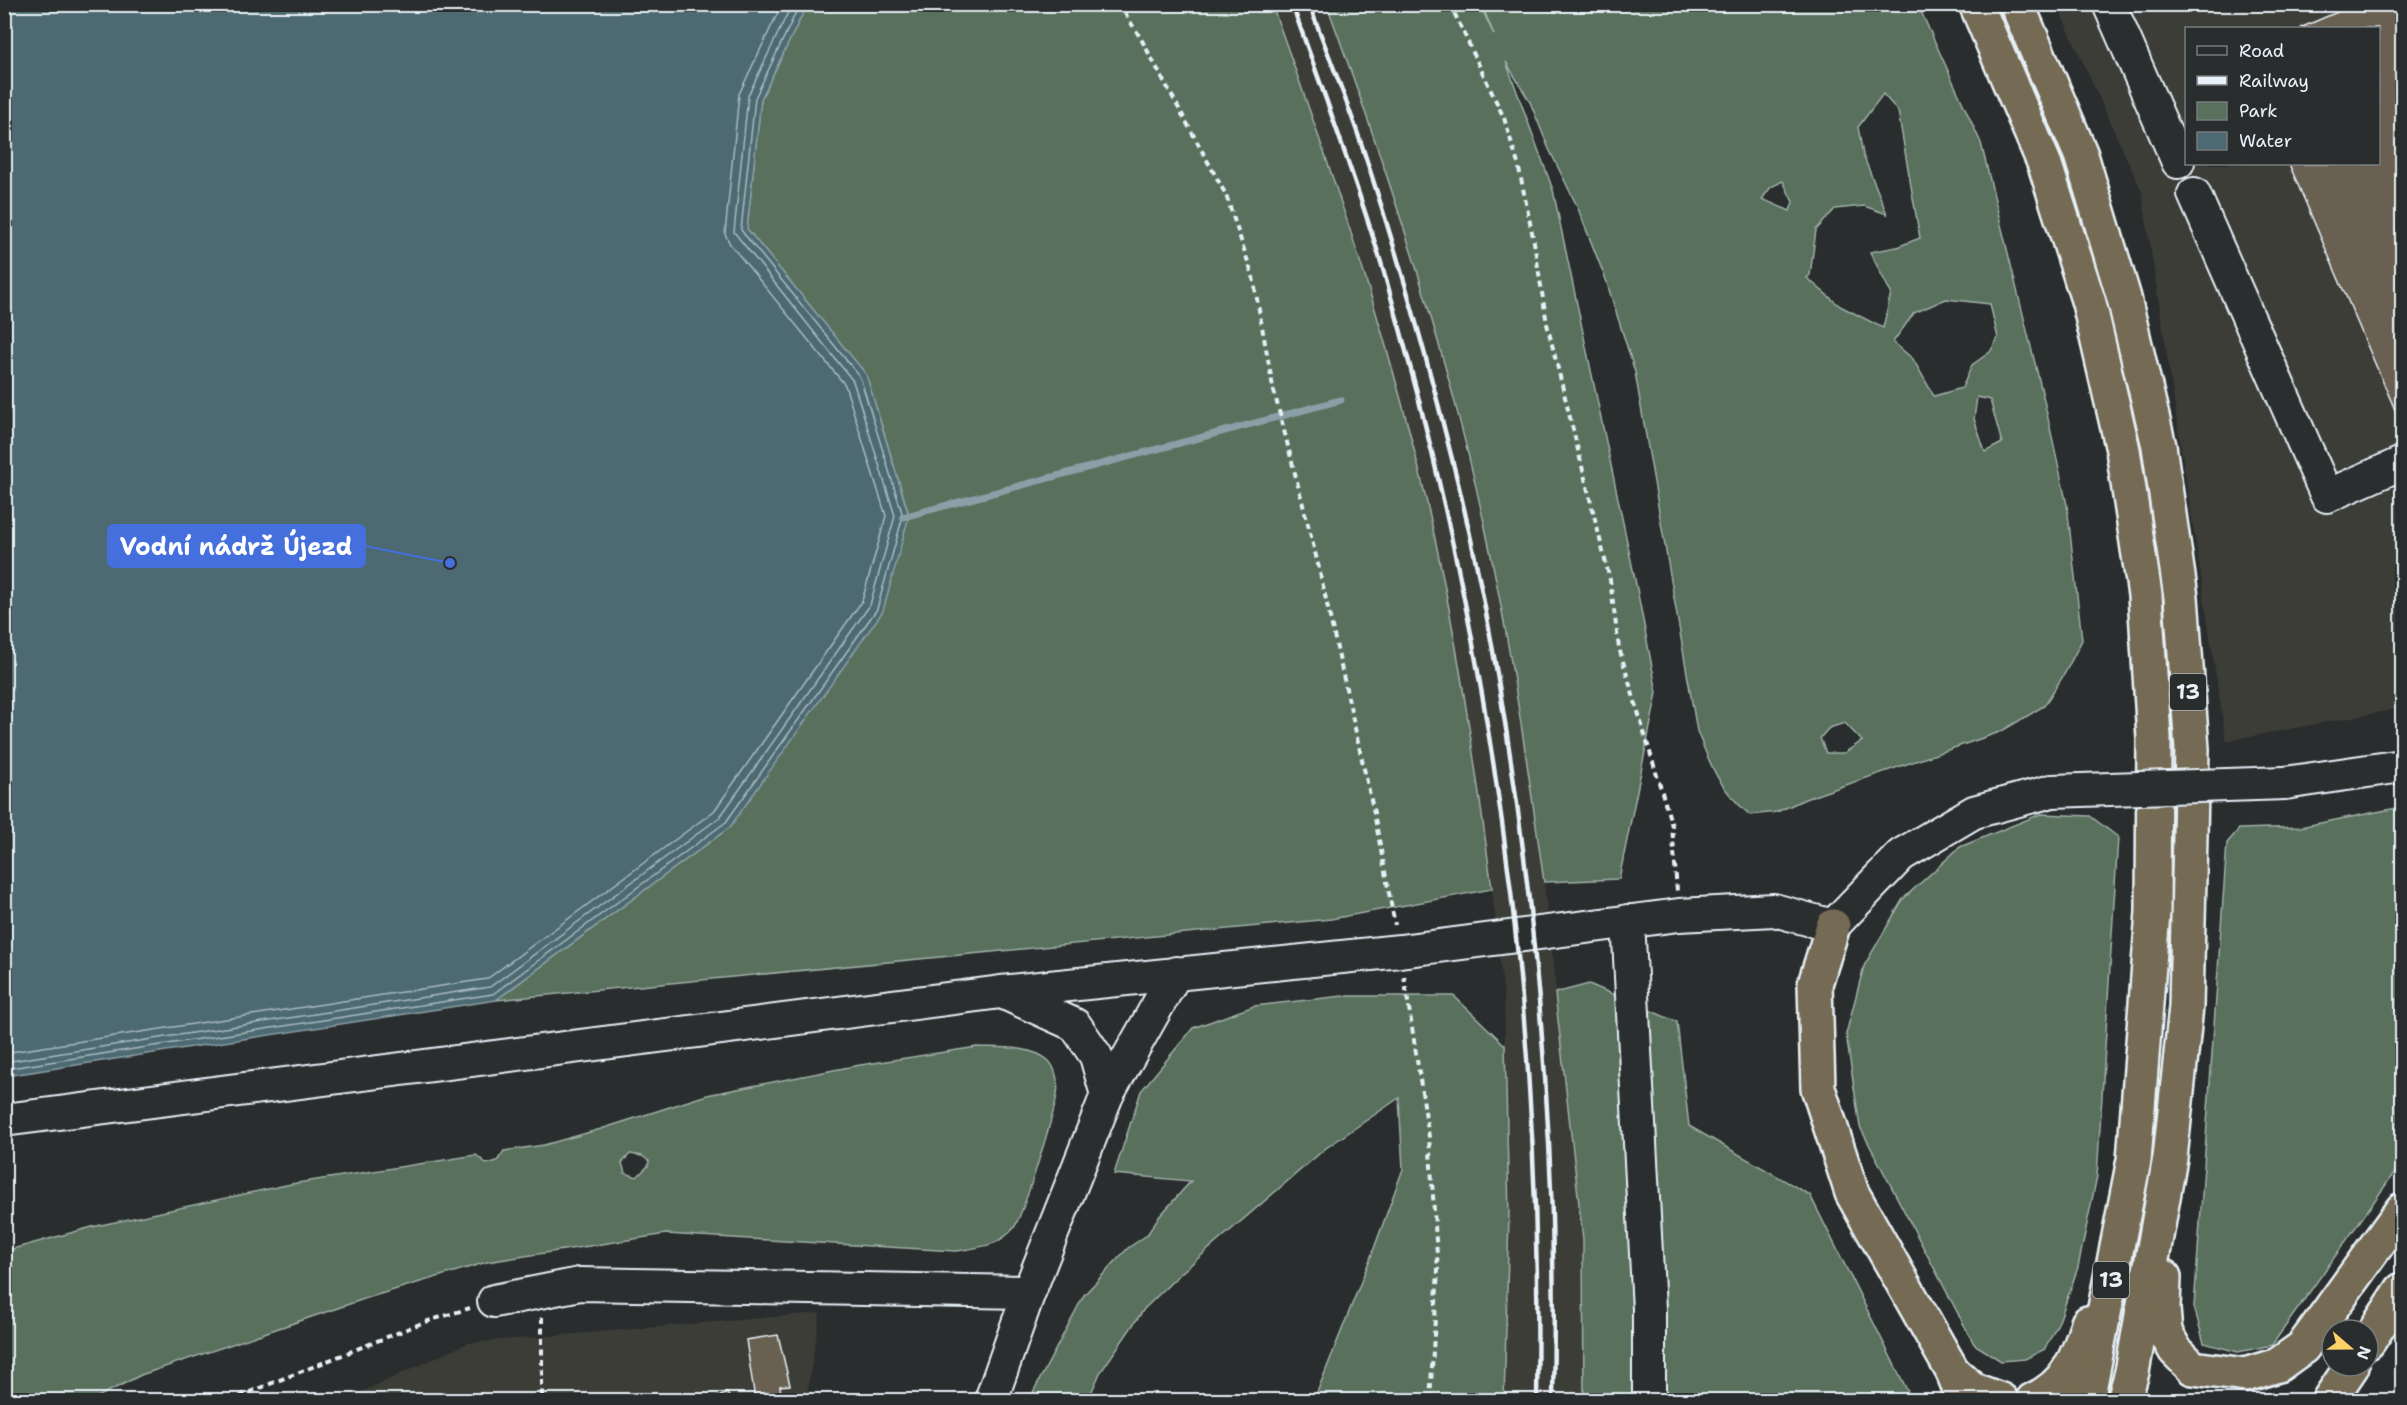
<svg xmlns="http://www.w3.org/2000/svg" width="2407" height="1405" font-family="'Shantell Sans',sans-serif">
<rect width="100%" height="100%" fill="#2a2d2e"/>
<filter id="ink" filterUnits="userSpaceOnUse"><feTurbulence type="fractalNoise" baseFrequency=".0167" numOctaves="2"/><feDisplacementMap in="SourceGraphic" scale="12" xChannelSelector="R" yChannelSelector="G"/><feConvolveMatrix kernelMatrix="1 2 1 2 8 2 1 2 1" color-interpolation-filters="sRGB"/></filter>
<g filter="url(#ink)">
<g fill="#3d3d38" fill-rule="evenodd">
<polygon points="1272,5 1327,5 1377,143 1410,244 1435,330 1488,541 1524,741 1544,882 1583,1239 1584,1400 1504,1400 1509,1216 1504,997 1492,889 1473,749 1437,552 1417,466 1361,259 1328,160"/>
<path d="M2057 5H2402V708L2226 741 2142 192ZM2186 28H2378V164H2186Z"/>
<polygon points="820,1313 806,1400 344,1400 468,1343"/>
</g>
<g fill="#58705c" stroke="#a0b0aa" stroke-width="1.5" fill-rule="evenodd">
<path d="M807 5H1272C1337 184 1399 366 1438 553 1461 664 1477 776 1492 889L1331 919 496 1000 730 827 909 515 866 374 747 229 761 99Z"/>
<path d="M1327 5H1480L1494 35 1482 5H1918L1981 143 2043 396 2067 505 2082 640 2065 673 2044 706 2000 732 1805 799 1777 812 1750 815C1719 788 1712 769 1697 731L1635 372 1606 280 1577 206 1549 149 1530 102 1506 62 1553 190 1637 589 1657 693 1619 879 1544 882C1528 768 1512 654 1488 541 1449 358 1391 180 1327 5ZM1883 94 1898 111 1920 238 1897 247 1870 252 1891 293 1883 328 1840 306 1807 278 1810 275 1816 230 1835 209 1864 206 1887 214 1863 155 1858 127ZM1783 181 1793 202 1790 211 1762 199 1771 187ZM1946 299 1990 304 1998 338 1990 352 1972 365 1962 388 1934 396 1913 359 1893 342 1914 313ZM1977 397 1990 400 2002 443 1985 452 1974 419ZM1845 723 1862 741 1844 753H1826L1820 738 1829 728Z"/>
<polygon points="2402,807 2402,1162 2272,1345 2238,1352 2204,1343 2194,1307 2227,843 2239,829 2300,827"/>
<polygon points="2041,814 2090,816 2118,837 2097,1176 2078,1267 2060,1319 2045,1349 2025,1359 2001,1361 1974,1344 1860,1127 1846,1034 1864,966 1903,899 1960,847"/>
<polygon points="1589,984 1677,1022 1689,1126 1810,1195 1912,1400 1584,1400 1583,1239 1555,993"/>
<polygon points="1343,996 1454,996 1505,1045 1509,1216 1504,1400 1314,1400 1372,1254 1403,1169 1399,1098 1326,1148 1181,1273 1144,1309 1100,1373 1088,1400 1029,1400 1084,1295 1128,1248 1147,1235 1158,1218 1191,1181 1114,1174 1141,1091 1193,1028 1254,1006"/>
<path d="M977 1047C999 1048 1030 1045 1048 1060 1056 1068 1059 1083 1057 1094 1055 1111 1022 1219 1013 1229 997 1247 979 1247 956 1251L666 1234 487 1262 367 1298 141 1375 92 1400H5V1251L92 1227 291 1184 476 1155 487 1164 497 1161 504 1151 544 1145 601 1129 707 1095 854 1066ZM630 1154 642 1156 649 1161 648 1166 637 1177 625 1173 622 1163Z"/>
</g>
<polygon fill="#4d6971" stroke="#8b9fa7" stroke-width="1.5" points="5,4 807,5 761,99 747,229 866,374 909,516 883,611 730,827 496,1000 5,1076"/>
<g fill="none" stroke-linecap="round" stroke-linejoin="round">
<g stroke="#aabbc2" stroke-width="1.5">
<polyline points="4,1053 487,979 714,811 862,601 886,516 845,385 730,244 725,234 739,94 782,4"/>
<polyline points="4,1062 490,987 720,817 870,605 895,516 853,381 734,232 748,96 792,4"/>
<polyline points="4,1069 493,994 726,822 877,609 903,516 860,377 741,230 755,98 800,4"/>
</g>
<polyline stroke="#8b9fa7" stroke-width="7" points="903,517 1341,400"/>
</g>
<g fill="#696151" stroke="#e8f1f8" stroke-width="1.5">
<polygon points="2356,4 2402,4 2402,426 2289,164 2378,164 2378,28 2300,28"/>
<polygon points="778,1335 790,1385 780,1386 781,1395 755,1399 746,1340"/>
<polygon points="727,1393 731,1400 712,1400"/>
</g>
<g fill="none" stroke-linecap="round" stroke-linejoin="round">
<g stroke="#e8f1f8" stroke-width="36">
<g id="minor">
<polyline points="2109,4 2178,162"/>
<polyline points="2194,194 2327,496 2402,463"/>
<polyline points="2285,783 2402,766"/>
<polyline points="1628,921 1649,1309 1649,1400"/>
<polyline points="1002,992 1075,1025 1096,1056 1107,1095 1176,973"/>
<polyline points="4,1120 1001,992 1400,951 1679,915 1774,910 1833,926 1901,855 1974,812 2052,791"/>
<polyline points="494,1301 580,1284 1029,1292"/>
<polyline points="991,1400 1029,1292 1107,1095"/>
</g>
</g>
<g stroke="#e8f1f8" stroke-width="38">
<g id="highway">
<polyline points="1976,4 2045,165 2089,303 2123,450 2145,595 2154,738 2153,912 2134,1160 2087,1400"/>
<polyline points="2017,4 2081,155 2124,298 2159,446 2181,597 2192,749 2186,1007 2170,1158 2132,1372 2124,1400"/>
<polyline points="1833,926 1815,984 1818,1088 1852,1193 1953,1372 1964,1400"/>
<polyline points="2164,1277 2163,1309 2165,1332 2175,1350 2193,1368 2245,1375 2278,1365 2303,1347 2402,1210"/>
<polyline points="2368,1342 2402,1290"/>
<polyline points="1953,1372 1974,1390 2001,1400"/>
<path d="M2033 1400C2067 1385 2078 1357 2088 1323"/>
<polyline points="2329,1400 2352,1366"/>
</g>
</g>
<g stroke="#e8f1f8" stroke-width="4" stroke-dasharray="6 4.5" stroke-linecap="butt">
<polyline points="1119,4 1140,37 1226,195 1253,277 1273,387 1318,564 1374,813 1395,925"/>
<polyline points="1450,4 1504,118 1518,164 1534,242 1547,324 1610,580 1619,648 1672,826 1677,891"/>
<polyline points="1404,976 1429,1137 1438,1270 1430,1400"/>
<polyline points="542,1317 542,1400"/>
<polyline points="230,1400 422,1323 470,1308"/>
</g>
<use href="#minor" stroke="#2a2d2e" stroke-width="32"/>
<use href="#highway" stroke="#746b52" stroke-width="33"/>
<g stroke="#e8f1f8" stroke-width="4.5">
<path d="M1292 4C1323 92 1356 179 1383 269 1491 637 1543 1017 1537 1400"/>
<path d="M1309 4C1328 54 1348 103 1364 152 1397 252 1426 354 1451 455 1485 587 1507 722 1524 857 1546 1038 1557 1218 1553 1400"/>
</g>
<g stroke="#e8f1f8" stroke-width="36" stroke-linecap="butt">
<polyline id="minor-bridge" points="2052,791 2285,783"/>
</g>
<use href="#minor-bridge" stroke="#2a2d2e" stroke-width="32"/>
</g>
</g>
<g text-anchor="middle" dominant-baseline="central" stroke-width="6" stroke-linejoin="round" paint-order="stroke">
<g fill="#2a2d2e" stroke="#afb6bb" stroke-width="1.5">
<rect x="2170" y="674" width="36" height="36" rx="4.5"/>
<rect x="2093" y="1262" width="36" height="36" rx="4.5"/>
</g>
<g font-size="21" font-weight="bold" fill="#e8f1f8">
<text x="2188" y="692">13</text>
<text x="2111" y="1280">13</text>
</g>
</g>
<path fill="none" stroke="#466fde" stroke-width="2" d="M450 563L365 546"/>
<circle fill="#466fde" stroke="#2a2d2e" stroke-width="2" cx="450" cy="563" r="6"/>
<rect fill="#466fde" stroke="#466fde" stroke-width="2" x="108" y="525" width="257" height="42" rx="6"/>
<g font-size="24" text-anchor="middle" font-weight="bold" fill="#fff">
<text x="236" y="555">Vodní nádrž Újezd</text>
</g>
<rect width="2407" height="1405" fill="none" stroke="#2a2d2e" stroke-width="24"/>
<rect x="12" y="12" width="2383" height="1381" fill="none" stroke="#e8f1f8" stroke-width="2" filter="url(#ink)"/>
<rect x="2185" y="27" width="195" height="138" fill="#2a2d2e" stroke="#767b7f" stroke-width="1.5"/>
<rect x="2197" y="46" width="30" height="9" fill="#2a2d2e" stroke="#767b7f" stroke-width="1.5"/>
<text x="2239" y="57" font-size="18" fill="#e8f1f8">Road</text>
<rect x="2197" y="76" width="30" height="9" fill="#e8f1f8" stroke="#767b7f" stroke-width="1.5"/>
<text x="2239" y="87" font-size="18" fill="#e8f1f8">Railway</text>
<rect x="2197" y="102" width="30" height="18" fill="#58705c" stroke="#767b7f" stroke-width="1.5"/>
<text x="2239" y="117" font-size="18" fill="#e8f1f8">Park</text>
<rect x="2197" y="132" width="30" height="18" fill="#4d6971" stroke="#767b7f" stroke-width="1.5"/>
<text x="2239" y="147" font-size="18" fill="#e8f1f8">Water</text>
<g transform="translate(2350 1348) rotate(110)"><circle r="28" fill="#2a2d2e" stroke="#767b7f" stroke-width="1.5"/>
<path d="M0-4.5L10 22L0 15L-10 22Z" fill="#ffd166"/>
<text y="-9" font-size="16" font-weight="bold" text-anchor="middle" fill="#e8f1f8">N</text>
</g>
</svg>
